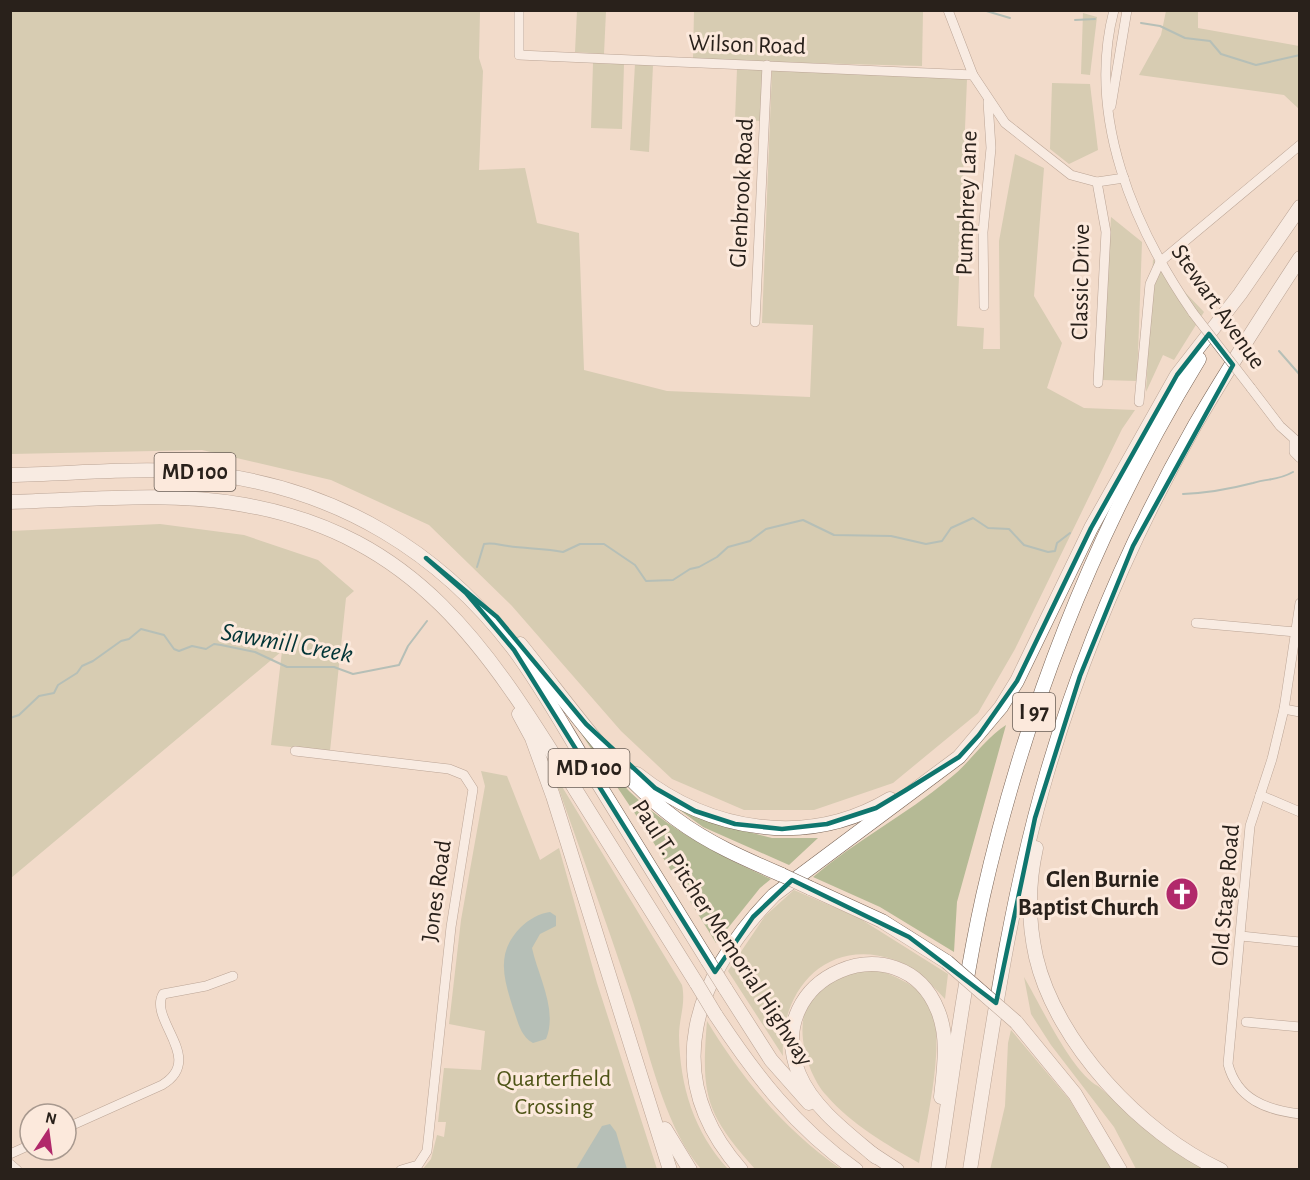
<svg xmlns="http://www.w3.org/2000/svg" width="1310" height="1180" font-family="'Alegreya Sans',sans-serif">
<rect width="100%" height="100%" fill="#f2dbca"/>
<g fill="#b5ba95">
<polygon points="10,11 480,11 479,58 483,71 479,170 525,168 537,223 579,233 584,370 667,391 810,397 813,325 762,323 772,70 967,79 957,326 984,328 983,349 1000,349 999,241 1015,154 1044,168 1034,296 1062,343 1047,388 1084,408 1135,410 1122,429 1015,649 978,713 893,783 814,810 744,810 672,779 621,731 512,606 429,525 331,480 202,450 11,454"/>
<polygon points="577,11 606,11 604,54 575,52"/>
<polygon points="694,11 923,11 922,66 693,60"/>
<polygon points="1166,11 1198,11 1198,28 1299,46 1299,109 1284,95 1139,75 1161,35"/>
<polygon points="1083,13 1097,17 1090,75 1081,74"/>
<polygon points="593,63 624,64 622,129 591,128"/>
<polygon points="635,64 653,65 649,152 630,150"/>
<polygon points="737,69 763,70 760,121 735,119"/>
<polygon points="1052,83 1090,84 1098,150 1069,164 1050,149"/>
<polygon points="1111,217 1142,242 1137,381 1102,380"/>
<polygon points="1153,259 1204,312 1174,360 1163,355 1146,392"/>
<polygon points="160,524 244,535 318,560 354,591 346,598 330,751 271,745 282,651 11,878 11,531"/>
<path d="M1006 725 957 902 954 952 880 907 813 877C855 841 906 815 949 779 970 763 984 739 1006 725Z"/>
<path d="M576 726C593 747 610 771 629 791 669 830 720 856 771 879L760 888 716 943 642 824Z"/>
<path d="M552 770 682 985C686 1004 679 1018 679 1036 680 1087 694 1132 728 1169H701C663 1125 649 1049 630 993 605 918 578 844 552 770Z"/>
<polygon points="481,771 507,776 540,860 559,848 597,983 657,1169 422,1170 431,1159 437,1135 444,1137 446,1122 438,1122 444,1068 481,1070 485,1031 449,1024 461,920 485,786"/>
<polygon points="677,808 707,821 772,838 818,838 789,865 703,827"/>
<path d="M794 890 859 918 948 974 945 999C930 983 916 968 895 960 826 936 779 991 783 1056L728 971 765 916Z"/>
<path d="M881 971C901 979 926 989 933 1012 944 1049 926 1125 919 1163 887 1145 851 1124 827 1096 806 1074 791 1020 814 994 821 987 839 977 849 973 857 969 871 971 881 971Z"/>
<path d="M1024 977C1040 1004 1072 1073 1098 1086L1167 1146 1203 1169H1136L1114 1127 1051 1045 1031 1014Z"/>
<path d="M707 1021C742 1079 785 1130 841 1169H755C705 1113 701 1095 707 1021Z"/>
<polygon points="1011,1030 1069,1099 1111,1169 990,1170 1005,1106 1008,1043"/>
</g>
<g fill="#6d9e9f">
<path d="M550 912 556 916V926L540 934 532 948C538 976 558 1010 546 1039L533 1043C520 1036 518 1021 513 1008 503 977 496 952 521 927 528 920 540 913 550 912Z"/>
<polygon points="610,1124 616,1132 627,1169 576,1169 602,1126"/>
</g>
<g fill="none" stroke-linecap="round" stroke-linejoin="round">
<g stroke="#6d9e9f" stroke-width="2">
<polyline points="983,10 1010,18"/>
<polyline points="1075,20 1095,19"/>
<polyline points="1141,23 1160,26 1185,38 1210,41 1221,54 1256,65 1300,55"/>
<polyline points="1279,351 1300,375"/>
<path d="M1183 494C1207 493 1230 489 1253 483 1269 478 1277 481 1293 472"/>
<path d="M477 567 484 544C493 542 499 545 508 546 527 549 544 548 563 552L580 544H604L635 565 646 581 673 580 690 569 699 567 717 557 728 547 750 541 766 529 803 520 834 535 891 536 926 544 942 541 951 528 973 518 988 528 1009 529 1024 545 1048 552 1055 551 1057 543 1070 533"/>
<polyline points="10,718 19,715 39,696 54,693 58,685 77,673 82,666 93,661 121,641 129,639 141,629 164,635 174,649 179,651 192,646 206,649 214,644 221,645 255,652 287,667 334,667 353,674 399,665 408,646 427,621"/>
</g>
<g stroke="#786355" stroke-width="10">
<g id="minor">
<polyline points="519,10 519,55 973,75"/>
<polyline points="948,10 973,75 1005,123 1071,175 1097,182 1124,178"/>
<path d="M1114 10C1086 116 1134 228 1193 313"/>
<polyline points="1111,106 1127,10"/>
<polyline points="1097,182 1106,232 1098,383"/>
<polyline points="1160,262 1300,145"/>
<polyline points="984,306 983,232 991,148 988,102"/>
<polyline points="755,322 767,65"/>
<polyline points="1251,388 1280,426 1300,444"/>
<polyline points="1139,402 1150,284 1160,262"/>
<polyline points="1294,442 1294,452 1300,458"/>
<path d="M1300 603 1284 709 1272 759 1250 826 1228 1064C1237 1099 1266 1110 1300 1114"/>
<polyline points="1196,623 1296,632"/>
<polyline points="1284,709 1300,712"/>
<polyline points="295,751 449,769 464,775 473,789 451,927 427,1151 418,1165 401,1170"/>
<polyline points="1260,795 1300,812"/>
<polyline points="1241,936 1300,942"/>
<polyline points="1246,1022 1300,1027"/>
<path d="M66 1128 162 1085C206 1059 148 1020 163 994L206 986 233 976"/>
<polyline points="10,1154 30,1145"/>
<polyline points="10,1164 17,1170"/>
</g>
</g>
<g stroke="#786355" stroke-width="15">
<g id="highway">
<path d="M10 475C78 474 154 465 220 475 340 492 440 552 513 648 540 684 562 724 585 762 626 828 667 894 708 961"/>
<path d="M10 502C88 500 168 491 245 505 419 536 489 651 575 789 616 854 657 919 697 984"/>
<path d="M520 644C568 703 615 774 676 819 708 843 745 859 782 875"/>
<polyline points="519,714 532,738 553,796 670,1170"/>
<path d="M637 774C710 832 808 848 890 799"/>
<path d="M1036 848C1028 884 1028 921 1036 957 1056 1043 1142 1134 1221 1170"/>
<polyline points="810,888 882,921 947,962"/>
<polyline points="725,988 771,1060 809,1103"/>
<path d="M715 1014C755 1075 796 1128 856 1170"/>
<polyline points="1016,1022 1075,1094 1120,1170"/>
<polyline points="665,1129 690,1170"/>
<polyline points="871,1153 897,1170"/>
<path d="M876 1157C849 1134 813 1108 799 1074 759 975 902 919 938 1011 949 1038 944 1069 941 1097"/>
<path d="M741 1170C657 1075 695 976 774 895L959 757 1001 707 1017 681 1091 528 1177 375 1240 294 1300 207"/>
<path d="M938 1170C952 1079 963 986 983 896 1026 706 1097 526 1199 359"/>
<path d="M970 1170C991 1037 1009 903 1047 773 1082 653 1133 534 1195 425 1228 368 1264 313 1300 258"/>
</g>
</g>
<use href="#minor" stroke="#fff" stroke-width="9"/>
<use href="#highway" stroke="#fff" stroke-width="14"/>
<g stroke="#786355" stroke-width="10" stroke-linecap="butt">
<polyline id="minor-bridge" points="1193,313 1251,388"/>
</g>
<g stroke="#786355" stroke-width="15" stroke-linecap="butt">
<g id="highway-bridge">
<polyline points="782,875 810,888"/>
<polyline points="708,961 725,988"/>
<polyline points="947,962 1016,1022"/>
<polyline points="697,984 715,1014"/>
</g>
</g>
<use href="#minor-bridge" stroke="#fff" stroke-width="9"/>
<use href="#highway-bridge" stroke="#fff" stroke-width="14"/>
</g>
<path d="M0 0H1310V1180H0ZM1209 334 1233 365 1133 546 1080 676 1035 818 996 1003 909 937 792 880 753 917 715 972 514 650 466 593 426 558 497 617 586 724 655 788 695 811 735 824 782 829 827 824 876 808 906 790 959 757 979 735 1017 681 1091 528 1177 375Z" fill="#f2dbca" fill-opacity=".55" fill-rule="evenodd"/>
<path fill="none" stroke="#0f766e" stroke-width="4.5" stroke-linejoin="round" d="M1209 334 1233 365 1133 546 1080 676 1035 818 996 1003 909 937 792 880 753 917 715 972 514 650 466 593 426 558 497 617 586 724 655 788 695 811 735 824 782 829 827 824 876 808 906 790 959 757 979 735 1017 681 1091 528 1177 375Z"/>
<defs>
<g id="church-disc" transform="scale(1.725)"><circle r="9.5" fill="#b1296b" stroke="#fce9dc"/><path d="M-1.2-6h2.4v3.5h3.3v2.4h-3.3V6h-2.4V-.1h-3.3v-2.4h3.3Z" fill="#fff"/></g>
</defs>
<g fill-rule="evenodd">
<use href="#church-disc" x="1182" y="894"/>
</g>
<g text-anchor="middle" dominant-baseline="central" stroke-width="6" stroke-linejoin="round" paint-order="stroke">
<g fill="#fce9dc" stroke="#685d55" stroke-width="1.5">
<rect x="154.5" y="453" width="81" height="38" rx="4.5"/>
<rect x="1013" y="693" width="42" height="38" rx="4.5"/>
<rect x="548.5" y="749" width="81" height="38" rx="4.5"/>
</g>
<g font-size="22" font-weight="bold" fill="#29211b">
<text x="195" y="472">MD 100</text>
<text x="1034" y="712">I 97</text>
<text x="589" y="768">MD 100</text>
</g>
<g font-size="24" fill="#29211b" stroke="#fce9dc">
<text transform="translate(747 45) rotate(2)">Wilson Road</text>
<text transform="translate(742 193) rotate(-87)">Glenbrook Road</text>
<text transform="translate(967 203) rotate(-88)">Pumphrey Lane</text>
<text transform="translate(1081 282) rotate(-89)">Classic Drive</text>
<text transform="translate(1218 307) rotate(55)">Stewart Avenue</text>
<text transform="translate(437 891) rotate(-82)">Jones Road</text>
<text transform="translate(1226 895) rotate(-85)">Old Stage Road</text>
<text transform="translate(722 933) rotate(57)">Paul T. Pitcher Memorial Highway</text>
</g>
<g font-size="24" font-weight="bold" fill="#29211b" stroke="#fce9dc" text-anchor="end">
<text x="1159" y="880">Glen Burnie<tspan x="1159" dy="28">Baptist Church</tspan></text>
</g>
<g font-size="24" fill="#4e5417" stroke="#fce9dc">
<text x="554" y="1079">Quarterfield<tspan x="554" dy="28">Crossing</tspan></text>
</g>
<g font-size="26" font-style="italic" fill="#033537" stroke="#fce9dc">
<text transform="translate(287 643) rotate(10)">Sawmill Creek</text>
</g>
</g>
<rect width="1310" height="1180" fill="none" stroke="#29211b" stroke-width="24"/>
<g transform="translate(48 1132) rotate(13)"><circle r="28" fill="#fce9dc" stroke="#a8998f" stroke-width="1.5"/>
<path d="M0-4.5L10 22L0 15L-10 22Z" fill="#b1296b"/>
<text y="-9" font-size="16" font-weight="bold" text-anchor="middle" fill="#29211b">N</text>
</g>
</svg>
